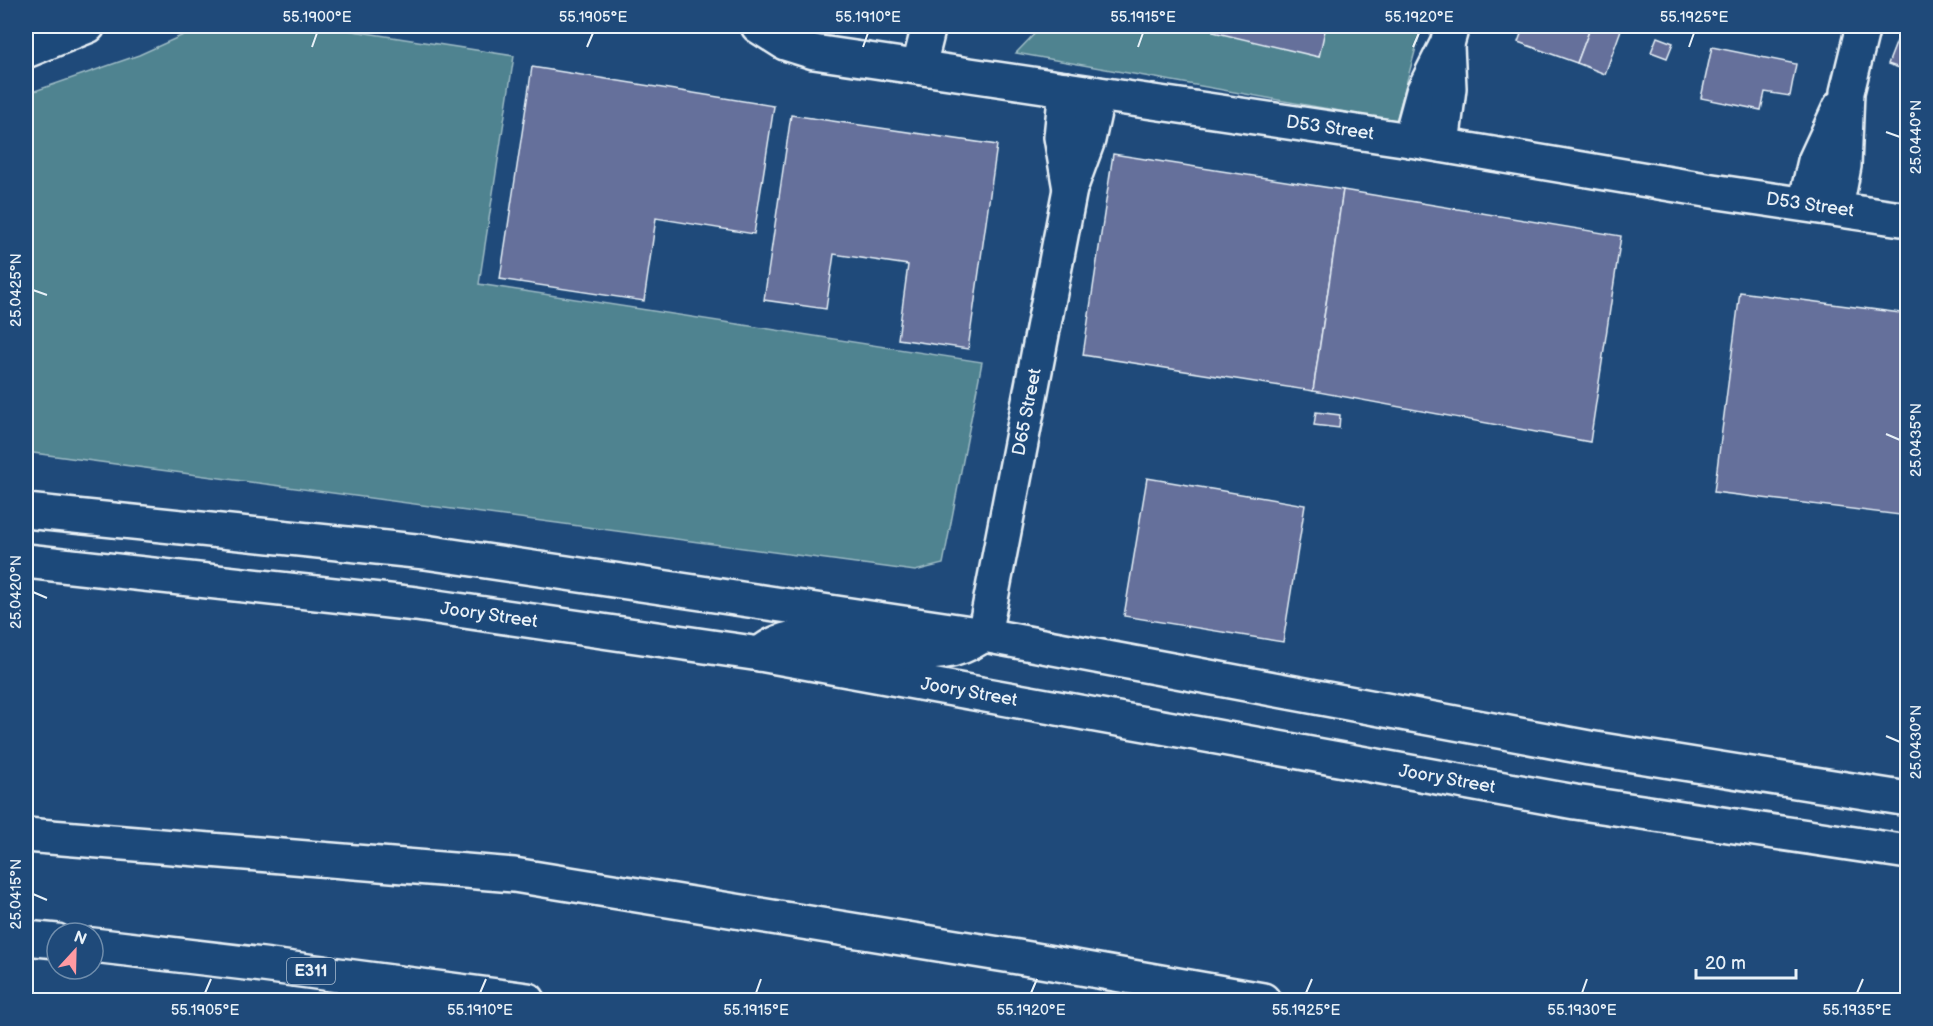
<svg xmlns="http://www.w3.org/2000/svg" width="1933" height="1026" font-family="'Balsamiq Sans',sans-serif">
<rect width="100%" height="100%" fill="#1f4a7a"/>
<filter id="ink" filterUnits="userSpaceOnUse"><feTurbulence type="fractalNoise" baseFrequency=".0167" numOctaves="2"/><feDisplacementMap in="SourceGraphic" scale="12" xChannelSelector="R" yChannelSelector="G"/><feConvolveMatrix kernelMatrix="1 2 1 2 8 2 1 2 1" color-interpolation-filters="sRGB"/></filter>
<g filter="url(#ink)">
<g fill="#4f8390" stroke="#9cbac4" stroke-width="1.5">
<polygon points="203,26 321,26 514,56 479,284 982,362 943,564 915,571 26,452 26,94 139,55"/>
<polygon points="1042,26 1422,26 1396,121 1016,53"/>
</g>
<g fill="#65709b" stroke="#e8f1f8" stroke-width="1.5">
<polygon points="1214,26 1326,26 1319,57 1213,32"/>
<polygon points="1524,26 1591,26 1577,63 1518,42"/>
<polygon points="1591,26 1622,27 1605,74 1577,63"/>
<polygon points="1657,37 1673,43 1667,58 1651,52"/>
<polygon points="1897,41 1908,45 1908,71 1888,64"/>
<polygon points="1712,47 1796,64 1790,96 1765,92 1761,110 1701,98"/>
<polygon points="532,67 774,106 754,234 656,218 644,301 500,279"/>
<polygon points="791,115 997,145 968,349 898,339 908,265 834,254 826,309 764,300"/>
<polygon points="1113,154 1343,190 1313,391 1083,355"/>
<polygon points="1343,190 1621,236 1590,442 1313,391"/>
<polygon points="1740,292 1908,314 1908,516 1714,492"/>
<polygon points="1316,412 1340,415 1339,428 1314,425"/>
<polygon points="1147,478 1305,505 1283,642 1124,616"/>
</g>
<g fill="none" stroke-linecap="round" stroke-linejoin="round">
<g stroke="#e8f1f8" stroke-width="38">
<g id="minor">
<polyline points="758,26 785,43 814,52 1410,140 1712,191 1908,220"/>
<polyline points="26,51 88,26"/>
<polyline points="919,66 929,26"/>
<polyline points="1066,89 1061,137 1070,189"/>
<polyline points="1410,140 1423,92 1447,44 1452,26"/>
<polyline points="1442,145 1449,88 1447,46"/>
<polyline points="1805,204 1815,161 1840,107"/>
<polyline points="1836,208 1844,166 1847,92 1863,26"/>
<polyline points="26,511 425,552 984,635 1589,748 1908,799"/>
<polyline points="26,561 416,604 760,654 1575,802 1908,852"/>
<path d="M760 654C808 612 884 660 941 652 957 650 970 644 984 635L1070 189 1088 140 1098 94"/>
</g>
</g>
<g stroke="#e8f1f8" stroke-width="38">
<g id="highway">
<polyline points="26,835 514,875 1024,958 1263,1000"/>
<polyline points="26,938 57,941"/>
<polyline points="93,945 263,965 528,1000"/>
</g>
</g>
<use href="#minor" stroke="#1f4a7a" stroke-width="33"/>
<use href="#highway" stroke="#1f4a7a" stroke-width="33"/>
</g>
</g>
<path fill="none" stroke="#e8f1f8" stroke-width="2" d="M312 47 317 33M587 47 593 33M863 47 868 33M1138 47 1143 33M1413 47 1419 33M1689 47 1694 33M1886 132 1900 137M33 290 47 295M1886 434 1900 440M33 592 47 598M1886 736 1900 742M33 894 47 900M205 993 211 979M480 993 486 979M756 993 761 979M1031 993 1037 979M1306 993 1312 979M1582 993 1587 979M1857 993 1863 979"/>
<g text-anchor="middle" dominant-baseline="central" stroke-width="5" stroke-linejoin="round" paint-order="stroke">
<rect fill="#1f4a7a" stroke="#acbfd2" stroke-width="1.5" x="287" y="958" width="48" height="26" rx="4.5"/>
<g font-size="16" font-weight="bold" fill="#e8f1f8">
<text x="311" y="971">E311</text>
</g>
<g font-size="18" fill="#e8f1f8" stroke="#1f4a7a">
<text transform="translate(1330 128) rotate(8)">D53 Street</text>
<text transform="translate(1810 205) rotate(8)">D53 Street</text>
<text transform="translate(1027 412) rotate(-79)">D65 Street</text>
<text transform="translate(489 615) rotate(8)">Joory Street</text>
<text transform="translate(969 692) rotate(10)">Joory Street</text>
<text transform="translate(1447 779) rotate(10)">Joory Street</text>
</g>
</g>
<rect width="1933" height="1026" fill="none" stroke="#1f4a7a" stroke-width="66"/>
<g transform="translate(75 951) rotate(22)"><circle r="28" fill="#1f4a7a" stroke="#6f8dac" stroke-width="1.5"/>
<path d="M0-4.5L10 22L0 15L-10 22Z" fill="#ff9aa2"/>
<text y="-9" font-size="16" font-weight="bold" text-anchor="middle" fill="#e8f1f8">N</text>
</g>
<path d="M1696 969v9h100v-9" fill="none" stroke="#e8f1f8" stroke-width="3"/>
<text x="1705" y="969" font-size="18" fill="#e8f1f8" stroke="#1f4a7a" stroke-width="4.5" paint-order="stroke">20 m</text>
<rect x="33" y="33" width="1867" height="960" fill="none" stroke="#e8f1f8" stroke-width="2"/>
<g font-size="15" text-anchor="middle" fill="#e8f1f8">
<text x="317" y="22">55.1900°E</text>
<text x="593" y="22">55.1905°E</text>
<text x="868" y="22">55.1910°E</text>
<text x="1143" y="22">55.1915°E</text>
<text x="1419" y="22">55.1920°E</text>
<text x="1694" y="22">55.1925°E</text>
<text transform="translate(1916 137) rotate(-90)" y="5">25.0440°N</text>
<text transform="translate(16 290) rotate(-90)" y="5">25.0425°N</text>
<text transform="translate(1916 440) rotate(-90)" y="5">25.0435°N</text>
<text transform="translate(16 592) rotate(-90)" y="5">25.0420°N</text>
<text transform="translate(1916 742) rotate(-90)" y="5">25.0430°N</text>
<text transform="translate(16 894) rotate(-90)" y="5">25.0415°N</text>
<text x="205" y="1015">55.1905°E</text>
<text x="480" y="1015">55.1910°E</text>
<text x="756" y="1015">55.1915°E</text>
<text x="1031" y="1015">55.1920°E</text>
<text x="1306" y="1015">55.1925°E</text>
<text x="1582" y="1015">55.1930°E</text>
<text x="1857" y="1015">55.1935°E</text>
</g>
</svg>
